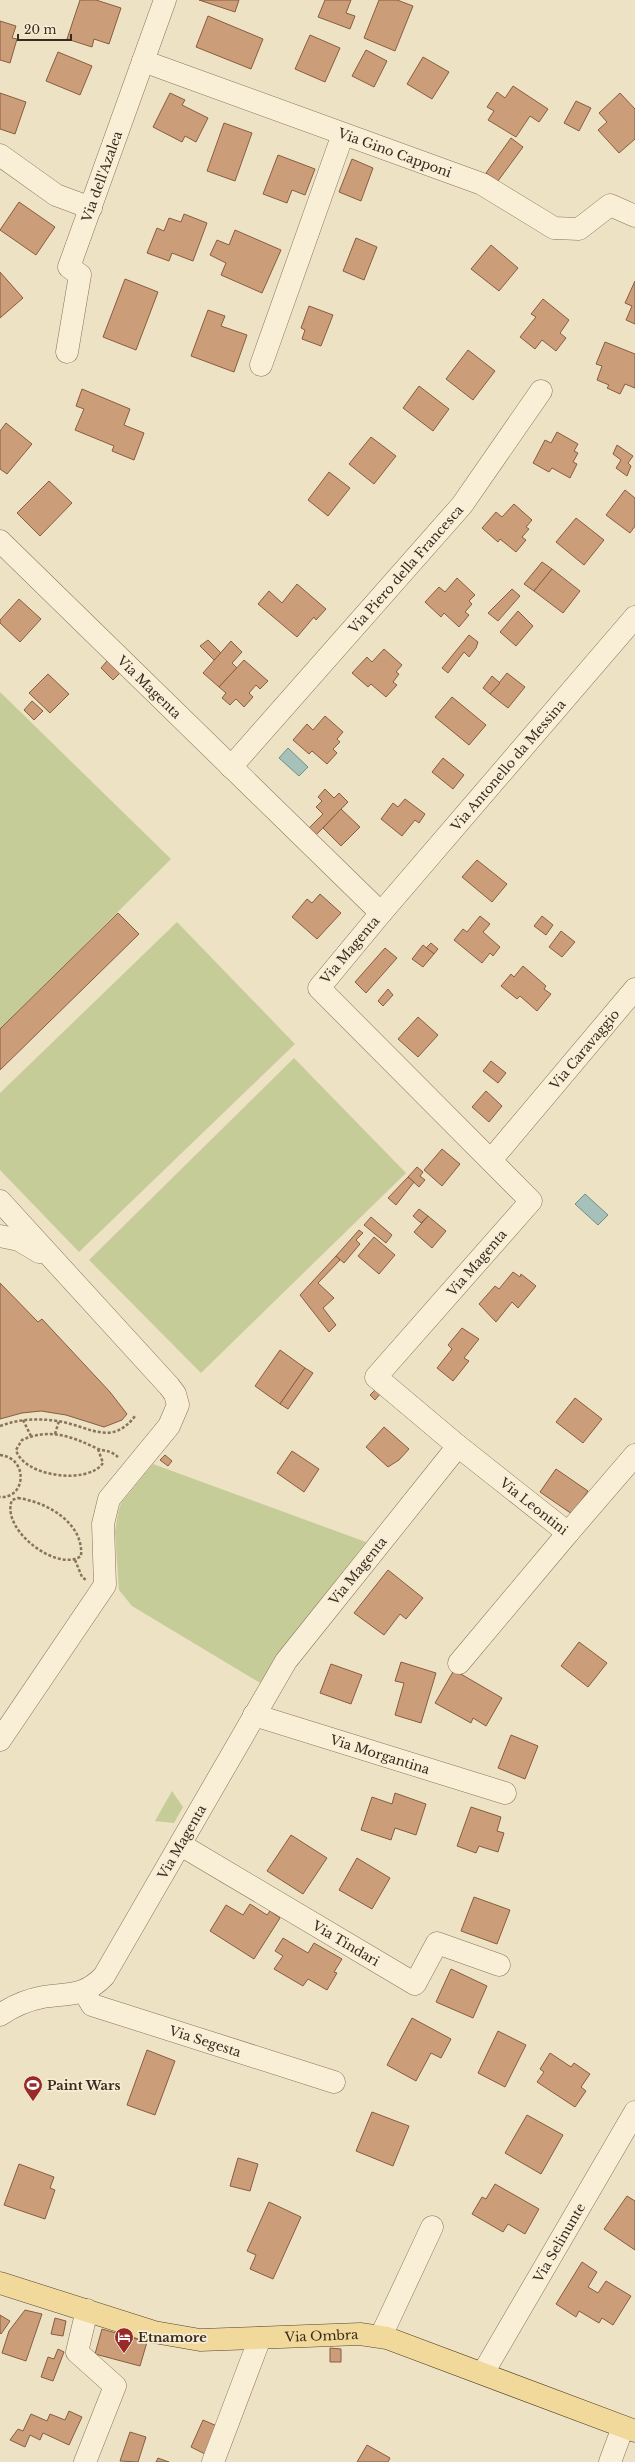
<svg xmlns="http://www.w3.org/2000/svg" width="635" height="2462" font-family="'Libre Baskerville',serif">
<rect width="100%" height="100%" fill="#eee2c4"/>
<g fill="#c6cc97">
<polygon points="0,692 171,859 0,1029"/>
<polygon points="177,922 295,1044 79,1252 0,1170 0,1093"/>
<polygon points="294,1058 406,1173 201,1373 89,1260"/>
<polygon points="153,1464 366,1542 293,1635 262,1684 132,1606 119,1590 115,1532 118,1513 121,1503"/>
<polygon points="172,1791 183,1807 174,1823 155,1821"/>
</g>
<g fill="#a6c1b9" stroke="#6c8f87">
<polygon points="288,748 308,767 299,776 279,758"/>
<polygon points="585,1194 608,1215 598,1225 575,1204"/>
</g>
<g fill="#cc9d79" stroke="#885d40">
<polygon points="80,0 96,0 121,8 109,44 94,39 92,47 67,39"/>
<polygon points="199,0 239,0 235,12"/>
<polygon points="325,0 351,0 346,13 355,16 350,29 318,17"/>
<polygon points="379,0 397,0 413,6 395,51 364,38"/>
<polygon points="208,16 263,39 251,69 196,47"/>
<polygon points="0,21 16,26 12,38 17,39 10,63 0,60"/>
<polygon points="310,35 340,48 325,82 295,69"/>
<polygon points="366,50 387,61 374,87 352,76"/>
<polygon points="58,52 92,66 80,95 46,81"/>
<polygon points="423,57 449,72 432,99 407,84"/>
<polygon points="513,86 548,109 539,122 530,116 516,137 488,120 494,111 487,107 497,92 505,98"/>
<polygon points="0,93 26,102 15,134 0,129"/>
<polygon points="170,93 185,100 182,105 208,118 196,142 185,136 182,142 153,127"/>
<polygon points="620,93 635,109 635,139 619,153 598,130 607,122 599,113"/>
<polygon points="576,101 591,108 579,131 564,123"/>
<polygon points="224,123 252,133 235,181 207,171"/>
<polygon points="511,138 523,147 498,181 486,173"/>
<polygon points="278,155 315,169 305,195 292,190 287,203 263,194"/>
<polygon points="352,159 373,168 361,201 339,192"/>
<polygon points="19,202 55,227 36,255 0,230"/>
<polygon points="184,214 207,223 193,261 172,253 169,261 147,253 157,228 164,231 169,218 181,222"/>
<polygon points="235,230 281,250 262,293 221,275 226,263 210,255 217,240 229,245"/>
<polygon points="356,238 377,247 364,280 343,271"/>
<polygon points="491,245 518,268 499,291 471,269"/>
<polygon points="0,272 23,298 0,318"/>
<polygon points="125,279 158,292 136,350 103,337"/>
<polygon points="635,281 635,324 626,320 632,306 625,303"/>
<polygon points="543,299 569,320 560,333 566,338 556,351 542,340 535,349 520,337 536,317 531,314"/>
<polygon points="309,306 333,315 321,346 302,339 305,330 301,328"/>
<polygon points="208,310 225,316 221,326 247,335 234,372 191,356"/>
<polygon points="605,342 635,354 635,388 625,384 620,394 607,388 609,385 597,380 602,366 596,364"/>
<polygon points="468,350 495,371 473,400 446,379"/>
<polygon points="419,386 449,409 433,431 403,408"/>
<polygon points="82,389 130,409 124,425 144,433 134,460 112,451 114,446 75,430 84,409 76,406"/>
<polygon points="6,423 32,444 7,474 0,469 0,431"/>
<polygon points="557,432 578,444 574,451 578,453 573,462 577,464 570,478 552,468 549,472 533,463 545,440 551,443"/>
<polygon points="371,437 396,456 374,484 349,464"/>
<polygon points="617,445 633,456 628,463 631,466 627,476 616,468 621,460 613,454"/>
<polygon points="329,472 350,488 328,516 308,500"/>
<polygon points="49,481 72,503 40,536 17,513"/>
<polygon points="625,490 635,498 635,526 630,533 606,515"/>
<polygon points="514,504 532,520 526,527 529,529 522,537 526,540 516,552 500,539 498,542 482,528 496,512 502,517"/>
<polygon points="576,518 604,540 584,565 556,542"/>
<polygon points="542,562 552,569 534,591 524,584"/>
<polygon points="552,569 580,591 563,613 534,591"/>
<polygon points="457,578 475,595 469,601 472,604 465,612 469,615 459,627 444,613 441,617 425,602 439,587 445,592"/>
<polygon points="297,584 326,609 316,620 314,617 297,637 258,604 269,591 282,603"/>
<polygon points="512,589 520,596 498,621 488,613"/>
<polygon points="19,599 41,619 20,642 0,623 0,620"/>
<polygon points="518,611 533,626 516,646 500,632"/>
<polygon points="469,635 478,642 476,648 469,657 464,652 448,673 442,668"/>
<polygon points="208,640 221,653 214,660 200,646"/>
<polygon points="231,641 242,652 232,663 237,668 219,687 203,673"/>
<polygon points="384,649 402,665 396,672 399,674 393,682 397,685 386,697 371,684 368,687 352,673 367,657 372,662"/>
<polygon points="244,660 268,681 260,689 256,685 249,693 253,697 244,707 236,699 230,705 222,698 226,693 219,687"/>
<polygon points="107,661 120,673 113,680 101,668"/>
<polygon points="507,673 525,687 508,708 490,694"/>
<polygon points="48,674 69,694 50,713 29,693"/>
<polygon points="492,676 500,683 490,694 483,688"/>
<polygon points="452,697 486,725 469,745 435,717"/>
<polygon points="32,701 43,711 34,720 24,710"/>
<polygon points="325,716 343,732 337,739 340,742 333,749 337,753 327,764 312,751 309,754 293,740 307,724 313,730"/>
<polygon points="443,758 464,775 453,789 432,772"/>
<polygon points="325,789 334,798 339,793 348,802 316,835 309,828 323,814 316,807 322,801 318,797"/>
<polygon points="405,799 425,814 419,823 415,820 402,836 381,819 393,803 398,807"/>
<polygon points="341,809 360,827 341,846 323,828"/>
<polygon points="477,860 507,884 492,902 462,877"/>
<polygon points="320,894 341,913 317,939 292,917 307,899 312,903"/>
<polygon points="118,913 139,934 0,1070 0,1029"/>
<polygon points="480,916 490,924 483,932 500,947 493,956 490,953 482,963 454,940 463,929 467,932"/>
<polygon points="542,916 553,925 546,935 534,926"/>
<polygon points="561,931 575,942 562,957 549,947"/>
<polygon points="431,943 438,949 434,954 426,948"/>
<polygon points="423,945 434,954 423,967 412,959"/>
<polygon points="385,948 397,958 366,993 355,982"/>
<polygon points="523,966 546,986 544,989 551,994 537,1011 520,996 517,999 501,986 511,974 514,977"/>
<polygon points="388,989 393,995 383,1006 378,1001"/>
<polygon points="418,1017 438,1035 418,1057 398,1039"/>
<polygon points="491,1061 506,1073 498,1083 483,1071"/>
<polygon points="486,1091 502,1106 489,1122 472,1107"/>
<polygon points="442,1149 460,1164 442,1186 424,1170"/>
<polygon points="417,1167 423,1172 420,1176 425,1180 419,1187 408,1177"/>
<polygon points="408,1177 414,1182 396,1205 388,1198"/>
<polygon points="419,1209 428,1216 421,1223 413,1216"/>
<polygon points="428,1216 446,1231 432,1248 414,1232"/>
<polygon points="371,1217 392,1235 386,1243 364,1225"/>
<polygon points="359,1230 363,1233 356,1240 360,1244 344,1263 336,1256"/>
<polygon points="374,1237 395,1255 379,1274 358,1256"/>
<polygon points="336,1256 340,1260 318,1283 334,1298 323,1308 336,1325 329,1332 300,1295"/>
<polygon points="513,1272 520,1277 521,1274 536,1286 518,1308 512,1302 496,1322 479,1304 495,1286 499,1289"/>
<polygon points="0,1283 38,1322 42,1319 110,1392 127,1414 122,1420 104,1427 66,1415 41,1411 22,1413 0,1419"/>
<polygon points="462,1328 479,1339 464,1358 469,1361 453,1381 437,1368 452,1349 448,1345"/>
<polygon points="280,1350 305,1368 280,1404 255,1386"/>
<polygon points="305,1368 313,1373 288,1409 280,1404"/>
<polygon points="375,1390 380,1394 375,1400 370,1395"/>
<polygon points="575,1398 602,1419 583,1443 556,1422"/>
<polygon points="384,1427 409,1449 399,1460 388,1467 366,1447"/>
<polygon points="292,1451 319,1469 304,1492 277,1473"/>
<polygon points="165,1455 172,1461 168,1466 160,1460"/>
<polygon points="556,1469 588,1491 572,1514 540,1492"/>
<polygon points="388,1570 423,1598 406,1619 400,1614 384,1635 354,1613"/>
<polygon points="579,1642 607,1663 588,1687 561,1666"/>
<polygon points="401,1662 436,1673 421,1723 395,1715 404,1683 395,1681"/>
<polygon points="331,1664 362,1675 351,1704 320,1693"/>
<polygon points="454,1670 502,1698 486,1726 473,1718 471,1723 435,1703"/>
<polygon points="511,1735 538,1746 525,1779 498,1768"/>
<polygon points="395,1793 426,1804 416,1835 395,1828 391,1840 361,1830 372,1797 392,1804"/>
<polygon points="471,1807 501,1817 497,1831 504,1833 498,1852 479,1846 476,1853 457,1846"/>
<polygon points="291,1835 327,1858 303,1894 267,1871"/>
<polygon points="357,1858 390,1878 372,1909 339,1890"/>
<polygon points="474,1897 510,1910 497,1944 461,1931"/>
<polygon points="250,1904 267,1915 270,1911 280,1918 254,1959 210,1931 226,1905 243,1915"/>
<polygon points="283,1938 308,1953 314,1943 342,1959 334,1972 337,1973 327,1990 308,1979 303,1986 274,1969 283,1956 275,1951"/>
<polygon points="451,1969 487,1986 473,2018 436,2002"/>
<polygon points="412,2018 451,2039 441,2058 431,2053 416,2081 387,2065"/>
<polygon points="498,2031 526,2045 505,2087 478,2073"/>
<polygon points="147,2050 175,2061 155,2115 127,2105"/>
<polygon points="550,2053 571,2067 574,2063 590,2074 581,2087 586,2091 575,2107 537,2082 544,2072 540,2069"/>
<polygon points="372,2112 409,2126 393,2166 356,2151"/>
<polygon points="527,2115 563,2135 541,2174 505,2153"/>
<polygon points="238,2158 258,2164 250,2191 230,2186"/>
<polygon points="19,2164 54,2177 50,2188 55,2190 45,2219 4,2205"/>
<polygon points="495,2184 539,2209 525,2234 508,2224 503,2232 472,2214 482,2197 486,2199"/>
<polygon points="627,2196 635,2201 635,2250 604,2229"/>
<polygon points="269,2202 301,2217 273,2279 250,2269 256,2255 247,2251"/>
<polygon points="582,2262 597,2272 588,2287 598,2293 606,2281 631,2296 613,2325 602,2318 599,2323 579,2311 576,2317 556,2304"/>
<polygon points="25,2310 42,2314 26,2361 2,2353 9,2331"/>
<polygon points="0,2315 10,2321 1,2334 0,2333"/>
<polygon points="55,2318 66,2321 63,2336 51,2334"/>
<polygon points="102,2329 147,2342 140,2366 95,2354"/>
<polygon points="330,2348 341,2349 341,2362 330,2362"/>
<polygon points="58,2349 64,2352 53,2381 41,2377 48,2357 54,2359"/>
<polygon points="69,2411 82,2417 69,2445 43,2433 40,2440 30,2435 25,2447 10,2440 18,2429 23,2431 31,2414 47,2421 50,2414 65,2420"/>
<polygon points="203,2420 224,2429 211,2457 191,2447"/>
<polygon points="130,2432 146,2437 138,2462 120,2461"/>
<polygon points="367,2445 390,2458 388,2462 357,2462"/>
<polygon points="158,2458 169,2462 156,2462"/>
</g>
<g fill="none" stroke-linecap="round" stroke-linejoin="round">
<g stroke="#89735a" stroke-width="23">
<g id="minor">
<path id="s1" d="M143 61 482 184 554 228 579 229 610 205 635 216"/>
<polyline points="0,155 56,195 91,208"/>
<path id="s2" d="M67 352 80 275 69 267 165 0"/>
<polyline points="261,365 343,134"/>
<path id="s3" d="M0 541 381 913 319 988 531 1201 376 1377 458 1446 286 1661 104 1976C84 1997 69 1993 43 1997 27 2000 13 2006 0 2015"/>
<path id="s4" d="M231 767 462 505 541 391"/>
<path id="s5" d="M381 913 635 617"/>
<path id="s6" d="M491 1160 635 989"/>
<polyline points="0,1201 169,1386 175,1394 178,1405 169,1426 109,1499 103,1524 105,1585 0,1740"/>
<polyline points="0,1236 19,1240 39,1252"/>
<path id="s7" d="M458 1446 568 1533 635 1455"/>
<polyline points="459,1663 568,1533"/>
<path id="s8" d="M254 1715 505 1793"/>
<path id="s9" d="M181 1845 415 1984 437 1943 499 1965"/>
<path id="s10" d="M84 1991 92 2005 334 2082"/>
<polyline points="381,2336 432,2227"/>
<path id="s11" d="M483 2373 635 2112"/>
<polyline points="85,2462 115,2386 77,2352 87,2310"/>
<polyline points="213,2462 260,2338"/>
<polyline points="610,2462 623,2427"/>
</g>
</g>
<g stroke="#56422e" stroke-width="23">
<g id="major">
<path id="s12" d="M0 2283 154 2332 200 2340 360 2334 387 2338 635 2431"/>
</g>
</g>
<g stroke="#89735a" stroke-width="2.5" stroke-dasharray="3 2" stroke-linecap="butt">
<polyline points="23,1420 31,1436"/>
<path d="M0 1426C19 1419 37 1418 57 1421 88 1425 111 1448 135 1416"/>
<polyline points="55,1434 59,1421"/>
<path d="M98 1449 103 1463C88 1485 24 1477 16 1450L22 1440C49 1428 71 1436 96 1448 104 1452 109 1449 118 1457"/>
<path d="M0 1455C29 1458 26 1499 0 1497"/>
<path d="M18 1498C47 1502 84 1523 81 1556 58 1573 0 1530 12 1500Z"/>
<polyline points="75,1560 82,1577 86,1580"/>
</g>
<use href="#minor" stroke="#f9efd7" stroke-width="22"/>
<use href="#major" stroke="#f1d89b" stroke-width="22"/>
</g>
<defs>
<g id="stadium-pin" transform="scale(1)"><path d="M0 17L-7.5 6A9.5 9.5 0 1 1 7.5 6Z" fill="#982b2a" stroke="#f6ecd3"/><path d="M0-5a6.5 5 0 1 0 0 10a6.5 5 0 1 0 0-10ZM-3.5-1.8h7v3.6h-7Z" fill="#fff"/></g>
<g id="hotel-pin" transform="scale(1)"><path d="M0 17L-7.5 6A9.5 9.5 0 1 1 7.5 6Z" fill="#982b2a" stroke="#f6ecd3"/><path d="M-6-4.5h1.5V1H6V5H4.5V3h-9V5H-6ZM-4 0a1.8 1.8 0 1 1 3.6 0ZM.5 0V-2.5h3Q6-2.5 6 0Z" fill="#fff"/></g>
</defs>
<g fill-rule="evenodd">
<use href="#stadium-pin" x="33" y="2085"/>
<use href="#hotel-pin" x="124" y="2337"/>
</g>
<g text-anchor="middle" dominant-baseline="central" stroke-width="3.5" stroke-linejoin="round" paint-order="stroke">
<g font-size="13" fill="#392b1e" stroke="#f6ecd3">
<text stroke="none"><textPath href="#s1" startOffset="268">Via Gino Capponi</textPath></text>
<text stroke="none"><textPath href="#s2" startOffset="188">Via dell'Azalea</textPath></text>
<text stroke="none"><textPath href="#s4" startOffset="264">Via Piero della Francesca</textPath></text>
<text stroke="none"><textPath href="#s3" startOffset="209">Via Magenta</textPath></text>
<text stroke="none"><textPath href="#s5" startOffset="195">Via Antonello da Messina</textPath></text>
<text transform="translate(350 950) rotate(-50)">Via Magenta</text>
<text stroke="none"><textPath href="#s6" startOffset="145">Via Caravaggio</textPath></text>
<text transform="translate(477 1263) rotate(-49)">Via Magenta</text>
<text stroke="none"><textPath href="#s7" startOffset="97">Via Leontini</textPath></text>
<text transform="translate(358 1571) rotate(-51)">Via Magenta</text>
<text stroke="none"><textPath href="#s8" startOffset="132">Via Morgantina</textPath></text>
<text transform="translate(182 1842) rotate(-60)">Via Magenta</text>
<text stroke="none"><textPath href="#s9" startOffset="192">Via Tindari</textPath></text>
<text stroke="none"><textPath href="#s10" startOffset="135">Via Segesta</textPath></text>
<text stroke="none"><textPath href="#s11" startOffset="151">Via Selinunte</textPath></text>
<text stroke="none"><textPath href="#s12" startOffset="330">Via Ombra</textPath></text>
</g>
<g font-size="13" font-weight="bold" fill="#392b1e" stroke="#f6ecd3" text-anchor="start">
<text x="47" y="2085">Paint Wars</text>
<text x="138" y="2337">Etnamore</text>
</g>
</g>
<path d="M18 34v6h53v-6" fill="none" stroke="#392b1e" stroke-width="2"/>
<text x="24" y="34" font-size="12" fill="#392b1e" stroke="#f6ecd3" stroke-width="3" paint-order="stroke">20 m</text>
</svg>
